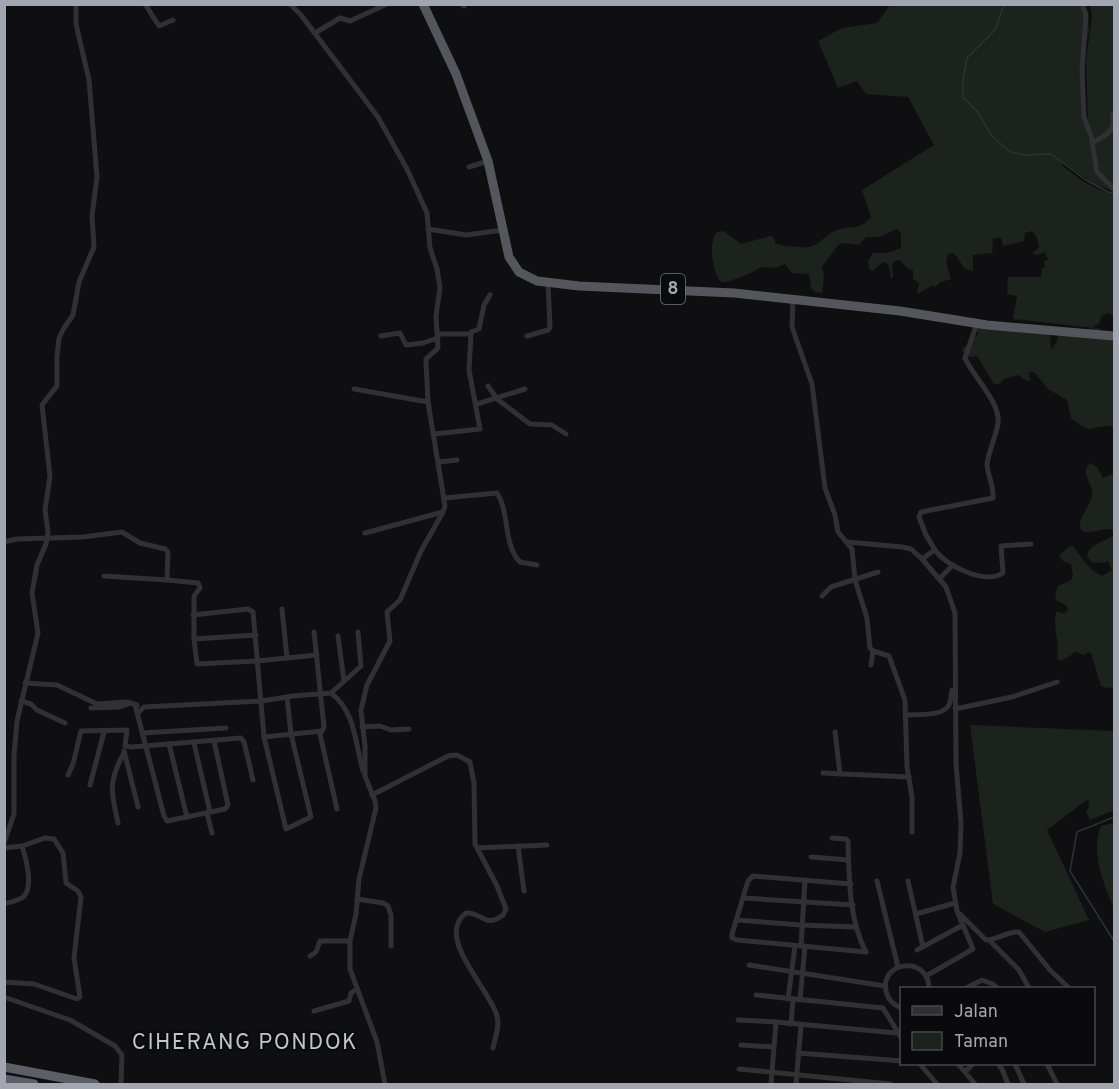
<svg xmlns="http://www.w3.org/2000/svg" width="1119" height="1089" font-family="Overpass,sans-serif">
<rect width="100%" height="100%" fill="#0f0f11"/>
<g fill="#1c231d">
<path d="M890 5H1085L1088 14 1089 32 1085 47 1084 96 1088 136 1095 171 1114 189V192L1093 183 1064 163 1061 164C1075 177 1096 191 1114 194L1113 316 1107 313 1101 317 1099 324 1095 325 1094 328 1013 319 1017 296 1007 294 1008 277H1041L1042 268 1045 267 1044 261 1048 260 1045 252 1037 255 1032 253 1039 248 1037 238 1032 231 1025 233 1024 241 1003 246 1001 237 993 239 992 253 973 255V271L965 269 954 253 948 254 946 262 951 279 941 282 935 287 932 286 919 293H917L919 283 913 279V270L908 269 900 260 895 261 892 265 893 276 891 279 889 266 886 262 880 264 873 271 869 269 868 261 873 253H887L901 248V233L897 229 879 237H866L859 245 844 243 838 245 822 267 824 277 822 293 815 292 811 288 809 274 792 273 785 264 775 268 761 267C755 272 729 283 721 282 712 271 708 243 717 232L724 231 741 244 770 236 774 238 775 243C786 248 789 245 799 247 818 250 822 236 837 230 852 225 859 231 871 217L862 190 934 145 908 97 866 94 857 81 838 88 818 41 842 28 877 23Z"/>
<polygon points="1090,5 1114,5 1114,186 1097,171 1088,122 1086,60 1092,17"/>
<polygon points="976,324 1050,331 1051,349 1055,347 1053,347 1057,341 1058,332 1098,328 1114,339 1114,430 1111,426 1106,426 1088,429 1081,426 1071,418 1067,400 1048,389 1034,372 1028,373 1031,380 1027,381 1018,375 1004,379 999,384 994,384 977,356 969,357 962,351 963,347 969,344 978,334"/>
<path d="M1090 463 1097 467 1103 478 1114 473V687L1107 688 1101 686 1091 653 1088 652 1084 655 1076 652 1061 661 1057 658C1061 642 1051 625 1057 611L1063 614 1068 610 1066 605 1057 601 1055 595 1058 586 1071 580 1073 575 1071 564 1063 561 1059 556 1068 547 1073 546C1083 559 1088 569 1102 576L1112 570 1108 561 1103 563 1091 562 1087 555C1091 543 1104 542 1114 535L1113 530C1102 527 1092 536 1081 530 1076 517 1091 508 1092 494 1093 481 1079 475 1090 463Z"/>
<polygon points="970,725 1114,731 1114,810 1090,820 1086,812 1089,807 1088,799 1047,830 1089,920 1045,932 993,904"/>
<path d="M1114 823V909C1104 884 1090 853 1101 826Z"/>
</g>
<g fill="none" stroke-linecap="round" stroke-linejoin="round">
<g stroke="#2a3238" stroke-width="1.5">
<polyline points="1004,4 995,30 967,58 963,80 963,97 978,112 991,135 1010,152 1026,155 1051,154 1086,180 1108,192 1114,193"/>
<polyline points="1114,817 1077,832 1070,871 1114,941"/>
</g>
<g stroke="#313135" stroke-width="5">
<polyline points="145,4 159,26 173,20"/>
<polyline points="290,4 301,15 378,117 407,169 427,213 430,248 437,269 440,288 436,316 438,348 426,359 426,362 428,402 445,506 443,512 421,551 400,600 387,612 390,641 367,685 361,710 365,746 365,776 375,801 376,808 359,879 356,914 350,941 350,969 377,1042 385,1084"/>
<polyline points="462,4 464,6"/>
<polyline points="1082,4 1086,15 1082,71 1084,117 1091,136 1097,172 1114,189"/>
<polyline points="315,33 340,18 350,21 387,4"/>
<path d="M1092 143C1107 134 1115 133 1113 114"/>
<polyline points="469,167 488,161"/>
<polyline points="428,229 466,235 503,230"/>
<polyline points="793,300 792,327 812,384 825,488 835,515 838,532 852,549 855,580 867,618 870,648 873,651 889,656 905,700 907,767 912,797 912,832"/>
<polyline points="438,334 471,334"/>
<polyline points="381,336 400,333 406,345 423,343 438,338"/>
<polyline points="527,336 548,330 550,327 548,282"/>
<polyline points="488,386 497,399 530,424 552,425 566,434"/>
<polyline points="354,389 428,402"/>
<polyline points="477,404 525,389"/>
<polyline points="434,434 480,429 469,370 471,334 471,332 479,329 484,305 490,295"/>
<polyline points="439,462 457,460"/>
<path d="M444 498 497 493C510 513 503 545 520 562L537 565"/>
<polyline points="365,533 443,512"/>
<polyline points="4,542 17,539 83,537 122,532 140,543 165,549 168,552 167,580 198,583 200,588 194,596 194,639 197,664 257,661 317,655"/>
<path d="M848 542 902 547 911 549 922 559 935 550C946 566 985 585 1003 573L1001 546 1031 544"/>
<path d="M935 550 926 535 919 517 921 512 993 498C994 487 988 476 987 465 987 457 996 435 998 424 1001 402 973 377 965 358L977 323"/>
<polyline points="922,559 946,587 955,613 956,764 961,823 960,853 953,887 957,911 973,949 926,976"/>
<polyline points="104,576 167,580"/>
<polyline points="939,579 952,566"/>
<polyline points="822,596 831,587 878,572"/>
<polyline points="282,609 287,658"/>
<polyline points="193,615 248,609 253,612 264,737 286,829 311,817 291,734 287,697"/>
<polyline points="314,632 324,727 320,734 337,809"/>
<polyline points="338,636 344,681"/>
<polyline points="194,639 256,635"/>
<polyline points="871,665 873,651"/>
<polyline points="25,683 57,685 97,704 127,702 137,705"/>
<polyline points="331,693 361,666 358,632"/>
<polyline points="21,701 31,704 37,710 65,723"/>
<polyline points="135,705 164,816 167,821 225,809 228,805 214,741"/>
<polyline points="91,708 118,707 128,704"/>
<polyline points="955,709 1012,697 1057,682"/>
<path d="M138 713 144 707 262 701 293 696 331 693C356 712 355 744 363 771"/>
<path d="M905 715C916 714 943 717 949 705 951 701 951 695 952 690"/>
<polyline points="362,727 380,726 391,730 409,729"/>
<polyline points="835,732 840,774"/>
<polyline points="142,733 226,728"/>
<polyline points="264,737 322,731"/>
<polyline points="194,743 210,812"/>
<polyline points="169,744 187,817"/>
<polyline points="124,751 138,807"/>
<polyline points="823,773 909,777"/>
<polyline points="68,775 73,764 81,731 127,730 125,746 132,747 241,738 244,742 253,780"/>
<polyline points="90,785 104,732"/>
<path d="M372 795 448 756 457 755 470 762 474 783 475 844 497 886 506 909 503 915C485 929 482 912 466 913 434 937 490 989 497 1016 500 1026 495 1038 493 1048"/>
<polyline points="207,813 212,833"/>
<path d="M118 823C111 792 108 781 124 753"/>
<path d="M832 838 846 839 848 841C849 878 849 920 866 952"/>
<polyline points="4,843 14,814 14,755 17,721 38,633 32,593 37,565 46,544 48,532 45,510 50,476 42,405 57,386 57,357 59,338 64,328 73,315 79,282 94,247 92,216 97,177 89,80 76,24 76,4"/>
<polyline points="518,846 524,891"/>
<polyline points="4,848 22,846 45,838 54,839 63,853 66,883 78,891 81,897 74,958 80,997 77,999 34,984 4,982"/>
<polyline points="477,848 547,845"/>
<polyline points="811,857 848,860"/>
<polyline points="877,881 898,967"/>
<polyline points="908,881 923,947"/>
<polyline points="851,884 753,876 748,881 732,934 732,938 737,940 866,952"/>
<polyline points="744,898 853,905"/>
<polyline points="357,899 383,903 388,906 391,915 391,946"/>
<path d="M4 904C10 902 18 901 23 897 34 888 26 857 22 846"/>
<polyline points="916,914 955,903"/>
<path d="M960 914 986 940C998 940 1007 931 1019 932L1050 970 1069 988"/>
<polyline points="737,920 801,925 856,927"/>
<polyline points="989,940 1019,970 1029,988"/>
<polyline points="801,946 805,880"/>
<polyline points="917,950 963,925"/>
<polyline points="310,956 316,952 320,941 350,941"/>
<polyline points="749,965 885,986"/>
<polyline points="966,988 982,980 993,984 997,988"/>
<polyline points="756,995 883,1008 902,1039"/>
<polyline points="4,997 70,1020 115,1046 122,1055 121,1084"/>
<polyline points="788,999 795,946"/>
<polyline points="800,1000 805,946"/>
<path d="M902 1008C893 1005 888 1000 886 991 880 961 928 955 929 988"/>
<polyline points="314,1011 349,1001 351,993 357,989"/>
<polyline points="738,1020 776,1022"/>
<polyline points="791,1024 793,999"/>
<polyline points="741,1045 773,1047"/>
<polyline points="798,1053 902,1061"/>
<polyline points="920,1064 937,1084"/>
<polyline points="958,1064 975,1084"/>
<polyline points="998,1064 1002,1069 1008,1084"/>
<polyline points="1015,1064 1024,1084"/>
<polyline points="1047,1064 1057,1084"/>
<polyline points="739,1069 890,1084"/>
<polyline points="965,1072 973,1064"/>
<polyline points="771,1084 776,1022 897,1033"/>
<polyline points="796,1084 801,1026"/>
</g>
<polyline stroke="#55565d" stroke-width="9" points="423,4 456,74 488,161 509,257 519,272 537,281 579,286 734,293 900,311 987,325 1114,336"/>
<g stroke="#5d5f66" stroke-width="9">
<polyline points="4,1067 95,1084"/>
<polyline points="4,1079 34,1084"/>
</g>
</g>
<g text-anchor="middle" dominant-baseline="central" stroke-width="4.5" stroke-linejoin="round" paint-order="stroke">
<rect fill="#0a0a0c" stroke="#747780" stroke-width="1.5" x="661" y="274" width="24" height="30" rx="4.5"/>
<g font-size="18" font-weight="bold" fill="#a1a6b1">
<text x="673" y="289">8</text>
</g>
<g font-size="22" letter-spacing="1.5" fill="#c2c5cd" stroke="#0a0a0c">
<text x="245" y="1043">CIHERANG PONDOK</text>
</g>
</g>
<rect width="1119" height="1089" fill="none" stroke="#a1a6b1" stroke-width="12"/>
<rect x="900" y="987" width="195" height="78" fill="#0a0a0c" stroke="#46484e" stroke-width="1.5"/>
<rect x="912" y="1006" width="30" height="9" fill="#313135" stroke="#46484e" stroke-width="1.5"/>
<text x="954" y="1017" font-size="18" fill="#a1a6b1">Jalan</text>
<rect x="912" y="1032" width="30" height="18" fill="#1c231d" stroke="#46484e" stroke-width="1.5"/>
<text x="954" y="1047" font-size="18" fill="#a1a6b1">Taman</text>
</svg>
